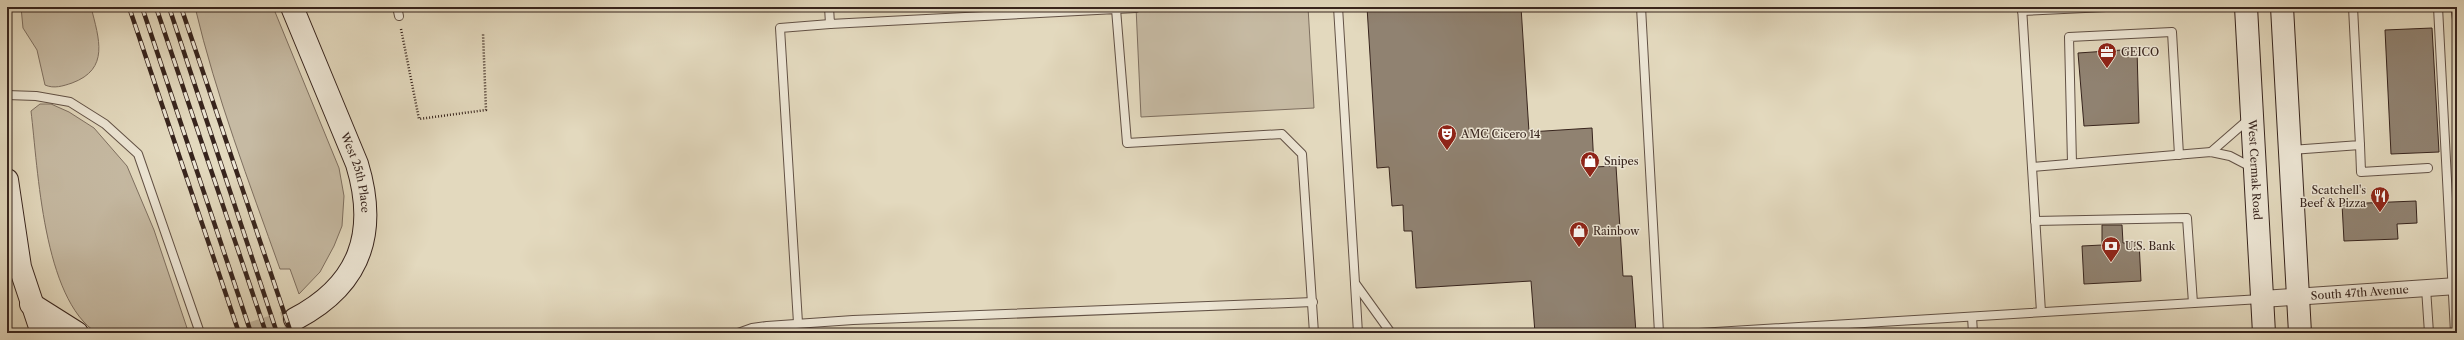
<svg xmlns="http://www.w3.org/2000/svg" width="2464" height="340" font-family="'Libre Caslon Text',serif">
<rect width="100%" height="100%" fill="#e3d9be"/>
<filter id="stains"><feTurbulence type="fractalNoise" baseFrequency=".005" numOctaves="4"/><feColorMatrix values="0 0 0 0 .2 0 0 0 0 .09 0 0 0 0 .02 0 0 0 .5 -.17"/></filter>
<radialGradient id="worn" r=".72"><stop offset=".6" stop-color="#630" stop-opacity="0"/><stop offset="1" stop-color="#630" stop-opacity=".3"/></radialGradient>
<g fill="#c6baa3" stroke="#7e6f60">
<path d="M21 7H91C99 39 110 69 72 83 63 86 54 89 45 85L37 50 23 28Z"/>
<path d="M195 7H273L339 168 344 196 342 226 334 246 320 272 299 294 290 269H280C249 182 216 96 195 7Z"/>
<polygon points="1136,7 1308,7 1314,108 1141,117"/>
<path d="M40 104H51L69 112 94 128 127 166 154 230 187 328 176 333H97C43 299 38 169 31 111Z"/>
</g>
<g fill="#908271" stroke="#37241d">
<polygon points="1367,7 1521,7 1529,132 1592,128 1594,167 1616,166 1623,276 1632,276 1636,333 1535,333 1531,281 1416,288 1412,231 1404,231 1403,205 1392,206 1389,167 1377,168"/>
<polygon points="2432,28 2439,152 2391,154 2385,30"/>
<polygon points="2137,49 2139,123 2084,126 2078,53"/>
<polygon points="2416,201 2417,223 2397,224 2398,239 2344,241 2342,204"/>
<polygon points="2102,225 2122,225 2123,243 2139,242 2141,281 2084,284 2082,246 2102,245"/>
</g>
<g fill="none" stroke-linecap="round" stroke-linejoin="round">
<polyline stroke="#c1b59e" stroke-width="22" stroke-dasharray="22 11" stroke-linecap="butt" points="252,333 295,319"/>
<g stroke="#625145" stroke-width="10">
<g id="service">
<polyline points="397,7 399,16"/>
<polyline points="829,7 830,24 1116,9 1127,143 1282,134 1302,154 1314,333"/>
<polyline points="1338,7 1355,283 1391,333"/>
<polyline points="1641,7 1659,333"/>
<polyline points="2022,7 2041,312"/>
<polyline points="2438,7 2455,333"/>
<polyline points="1116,9 1136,8"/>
<polyline points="2022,11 2106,7"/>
<polyline points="7,95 36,96 70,102 105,124 138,154 200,333"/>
<polyline points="2360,145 2361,172 2428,168"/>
<polyline points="2291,150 2360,145 2353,7"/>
<polyline points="2211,152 2250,118"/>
<polyline points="2072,163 2069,37 2172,32 2179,155"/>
<polyline points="2032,167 2211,152 2230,156 2253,168"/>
<polyline points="2035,221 2187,218 2193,303"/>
<polyline points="1355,284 1358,333"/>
<polyline points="2426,288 2429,333"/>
<polyline points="1972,317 1973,333"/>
<polyline points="798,323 780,28 830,24"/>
<polyline points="738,333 752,328 767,326 853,320 1313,302"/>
<polyline points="1699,333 2261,299"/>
</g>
</g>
<g stroke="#625145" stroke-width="18">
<g id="minor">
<path id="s1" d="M2262 299 2457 286"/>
</g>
</g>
<g stroke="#37241d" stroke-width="24">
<g id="secondary">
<path id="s2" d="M292 7 357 164C378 233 360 285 295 319"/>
<path id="s3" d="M2246 7 2264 333"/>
<polyline points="2282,7 2300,333"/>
<polyline points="7,180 20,267 42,333"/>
<polyline points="31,304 77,333"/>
</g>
</g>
<polyline stroke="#37241d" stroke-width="2.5" stroke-dasharray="1 2" stroke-linecap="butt" points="401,29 419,119 486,110 483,33"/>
<use href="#service" stroke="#ede6d5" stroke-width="8"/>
<use href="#minor" stroke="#ede6d5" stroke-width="16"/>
<use href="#secondary" stroke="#ede6d5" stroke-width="22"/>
<g stroke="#37241d" stroke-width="4.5">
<g id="rail">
<polyline points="129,7 239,333"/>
<polyline points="142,7 251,333"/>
<polyline points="156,7 266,333"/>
<polyline points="169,7 277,333"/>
<polyline points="181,7 291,333"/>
<polyline points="2453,7 2457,49"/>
</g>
</g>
<use href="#rail" stroke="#ede6d5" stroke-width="3" stroke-dasharray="9" stroke-linecap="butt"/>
</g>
<defs>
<g id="office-pin" transform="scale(1)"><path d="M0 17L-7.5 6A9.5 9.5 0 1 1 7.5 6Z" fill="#8f2418" stroke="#ede6d5"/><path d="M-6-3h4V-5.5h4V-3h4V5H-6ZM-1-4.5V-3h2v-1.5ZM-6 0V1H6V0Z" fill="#fff"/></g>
<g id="theatre-pin" transform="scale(1)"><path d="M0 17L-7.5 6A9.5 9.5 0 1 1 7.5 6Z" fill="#8f2418" stroke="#ede6d5"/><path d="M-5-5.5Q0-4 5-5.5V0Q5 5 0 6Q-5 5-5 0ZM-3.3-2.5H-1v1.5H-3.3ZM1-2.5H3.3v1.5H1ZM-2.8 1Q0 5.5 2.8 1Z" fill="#fff"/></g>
<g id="shop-pin" transform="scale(1)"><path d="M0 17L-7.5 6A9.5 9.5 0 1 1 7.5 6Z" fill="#8f2418" stroke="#ede6d5"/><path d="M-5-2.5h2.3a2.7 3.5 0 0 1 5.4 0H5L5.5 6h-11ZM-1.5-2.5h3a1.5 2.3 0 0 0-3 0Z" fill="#fff"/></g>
<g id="restaurant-pin" transform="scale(1)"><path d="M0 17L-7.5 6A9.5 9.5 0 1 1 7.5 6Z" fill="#8f2418" stroke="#ede6d5"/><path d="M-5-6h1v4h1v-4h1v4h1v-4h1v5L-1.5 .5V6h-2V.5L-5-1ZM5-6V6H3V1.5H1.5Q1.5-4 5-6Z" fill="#fff"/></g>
<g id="bank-pin" transform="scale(1)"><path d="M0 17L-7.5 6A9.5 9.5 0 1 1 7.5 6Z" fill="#8f2418" stroke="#ede6d5"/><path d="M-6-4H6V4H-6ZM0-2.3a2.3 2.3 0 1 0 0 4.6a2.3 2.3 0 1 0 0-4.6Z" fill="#fff"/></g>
</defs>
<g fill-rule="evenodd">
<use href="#office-pin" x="2107" y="52"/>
<use href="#theatre-pin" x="1447" y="134"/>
<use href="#shop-pin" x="1590" y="161"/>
<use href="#restaurant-pin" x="2380" y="196"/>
<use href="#shop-pin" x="1579" y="231"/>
<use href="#bank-pin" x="2111" y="246"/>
</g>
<g text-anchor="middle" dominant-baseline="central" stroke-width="3" stroke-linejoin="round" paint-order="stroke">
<g font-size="11" fill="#37241d" stroke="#ede6d5" text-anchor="start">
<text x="2121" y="52">GEICO</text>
<text x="1461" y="134">AMC Cicero 14</text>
<text x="1604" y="161">Snipes</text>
<text x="2366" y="190" text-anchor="end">Scatchell's<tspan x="2366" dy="13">Beef &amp; Pizza</tspan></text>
<text x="1593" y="231">Rainbow</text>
<text x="2125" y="246">U.S. Bank</text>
</g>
<g font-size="11" fill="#37241d" stroke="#ede6d5">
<text stroke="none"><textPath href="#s3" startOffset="163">West Cermak Road</textPath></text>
<text stroke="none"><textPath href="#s2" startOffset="178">West 25th Place</textPath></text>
<text stroke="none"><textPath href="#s1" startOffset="98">South 47th Avenue</textPath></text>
</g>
</g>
<rect width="2464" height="340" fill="none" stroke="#e3d9be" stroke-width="24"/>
<rect x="8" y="8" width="2448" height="324" fill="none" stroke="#37241d" stroke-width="2"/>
<rect x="12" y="12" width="2440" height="316" fill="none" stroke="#37241d"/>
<rect width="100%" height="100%" filter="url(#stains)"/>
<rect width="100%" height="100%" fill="url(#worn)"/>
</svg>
